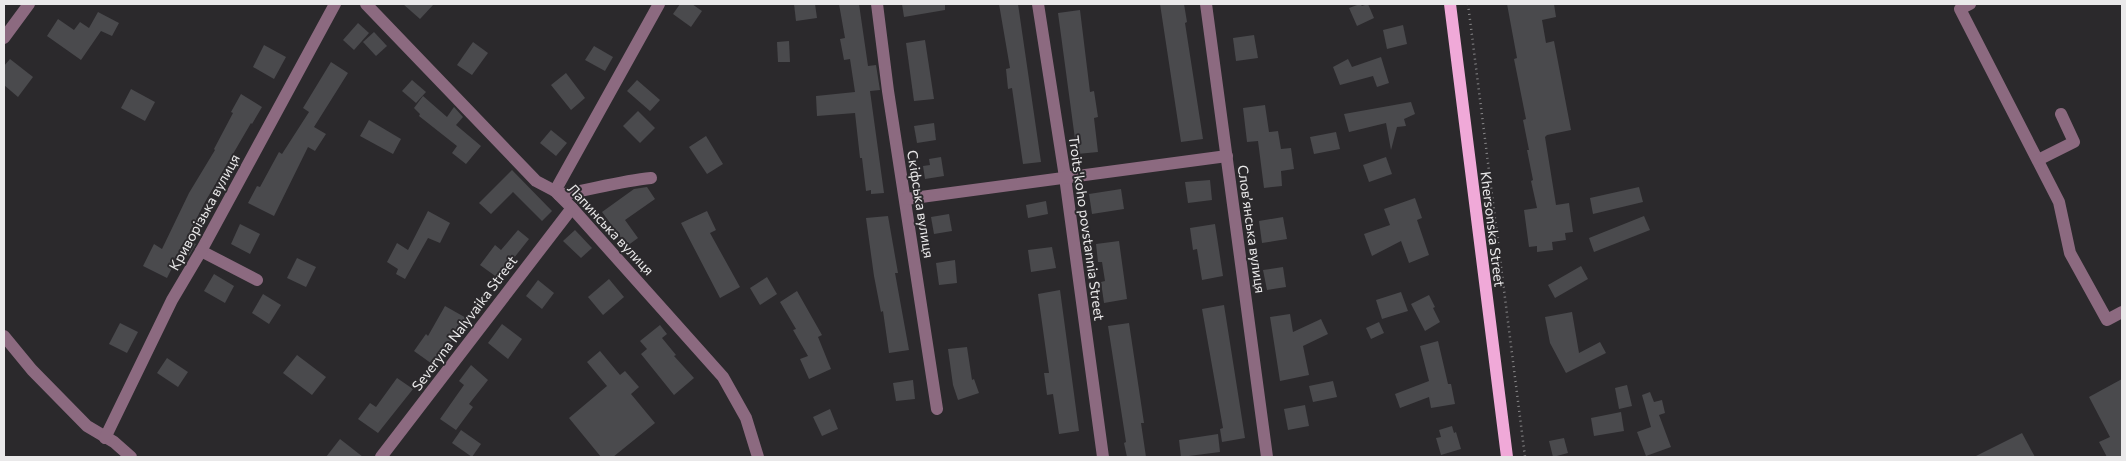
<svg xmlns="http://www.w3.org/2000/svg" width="2126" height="461" font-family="Commissioner,sans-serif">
<rect width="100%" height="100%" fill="#2b292c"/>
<g fill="#4a4a4d">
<polygon points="403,4 434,4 420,19"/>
<polygon points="680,4 692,4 702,11 691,27 673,14"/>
<polygon points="794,4 815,4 817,18 796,21"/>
<polygon points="839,4 859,4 868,66 876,65 880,90 870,91 884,193 871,194 871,190 866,191 862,158 860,158 855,113 817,116 816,96 855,92 850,59 844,60 840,39 845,38"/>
<polygon points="902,4 945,4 945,10 904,17"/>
<polygon points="999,4 1018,4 1041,162 1023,164 1012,88 1008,89 1006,69 1010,68"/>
<polygon points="1160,4 1184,4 1187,22 1185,23 1203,139 1181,142"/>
<polygon points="1360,4 1362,6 1368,4 1374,18 1357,26 1349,8"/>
<polygon points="1507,4 1554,4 1556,17 1542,20 1546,43 1554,41 1571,130 1547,135 1545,137 1556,205 1569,203 1573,232 1565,233 1566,240 1552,242 1553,250 1537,252 1537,246 1529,247 1524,210 1537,208 1531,181 1533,180 1527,150 1529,150 1523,120 1526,119 1514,59 1517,58"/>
<polygon points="1080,10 1090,92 1094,91 1098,117 1094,118 1098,152 1077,154 1058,13"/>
<polygon points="98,12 119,23 112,36 101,31 81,60 47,36 58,19 74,30 80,22 89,28"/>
<polygon points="358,23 369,33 354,50 343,40"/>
<polygon points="1403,25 1407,44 1387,49 1383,30"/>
<polygon points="374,32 387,46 376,56 363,42"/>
<polygon points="1254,35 1258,58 1236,61 1233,38"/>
<polygon points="925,40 934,99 914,101 906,43"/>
<polygon points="789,41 790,62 778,62 777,42"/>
<polygon points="473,42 488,53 472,75 457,65"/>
<polygon points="264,45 286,57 274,79 253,67"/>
<polygon points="594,46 613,57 605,71 585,60"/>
<polygon points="1381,57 1389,83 1377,87 1373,76 1340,85 1333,67 1348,59 1352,67"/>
<polygon points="10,59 33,77 18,97 4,85 4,66"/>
<polygon points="331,62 348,73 314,127 326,134 315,151 308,147 274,216 248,203 257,186 260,187 279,152 282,154 309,112 303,108"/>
<polygon points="566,73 585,98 571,110 551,85"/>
<polygon points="412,80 426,92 416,103 402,91"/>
<polygon points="637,80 660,100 650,111 627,91"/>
<polygon points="131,89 155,102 145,121 121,108"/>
<polygon points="241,94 262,107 252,124 251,123 205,202 186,240 196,244 194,247 189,256 180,252 167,278 143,266 154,244 162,249 189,193 215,150 214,149 233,113 231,112"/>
<polygon points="423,96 447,117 454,107 463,117 456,125 481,146 466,164 452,153 457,146 419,116 420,114 414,108"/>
<polygon points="1411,102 1415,114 1404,119 1406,126 1397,127 1391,150 1386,123 1349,132 1344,114"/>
<polygon points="1265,105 1269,132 1278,131 1281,149 1291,148 1294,169 1281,171 1282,186 1264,188 1258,141 1247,142 1243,108"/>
<polygon points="638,111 655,128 640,143 623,126"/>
<polygon points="369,120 401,139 393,154 360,136"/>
<polygon points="934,123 936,140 917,143 914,126"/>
<polygon points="551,130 567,143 556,156 540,143"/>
<polygon points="1336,132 1340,149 1314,154 1310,137"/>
<polygon points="706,136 723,164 707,174 689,147"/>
<polygon points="941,157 944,176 925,179 923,166 930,165 929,159"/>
<polygon points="1386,157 1392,174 1369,182 1363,165"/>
<polygon points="512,170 552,211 542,221 513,192 491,214 479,203"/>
<polygon points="1210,180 1212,200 1188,203 1185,182"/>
<polygon points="647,187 655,199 625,220 638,238 627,246 602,212 634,189"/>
<polygon points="1639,187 1643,202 1593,214 1590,198"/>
<polygon points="1121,189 1124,209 1092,214 1089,194"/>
<polygon points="1415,198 1422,218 1417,220 1429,255 1409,263 1401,241 1372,256 1364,234 1390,225 1384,209"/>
<polygon points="1046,201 1048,214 1028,218 1026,205"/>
<polygon points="428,211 450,223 440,243 428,238 405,279 396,274 398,269 387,262 397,243 408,250"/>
<polygon points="707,211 716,230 710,233 740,287 720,298 681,223"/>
<polygon points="949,214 952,231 934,234 931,217"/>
<polygon points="888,216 898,273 895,273 909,350 889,353 883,311 881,312 874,276 866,218"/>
<polygon points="1644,216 1650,230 1594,252 1589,238"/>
<polygon points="1283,217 1287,239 1262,243 1259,221"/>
<polygon points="240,224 260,234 250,254 231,244"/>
<polygon points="1215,224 1223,276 1202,280 1197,249 1193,250 1190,228"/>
<polygon points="518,230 529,239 498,278 480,265 495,245 501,250"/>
<polygon points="575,230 592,248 581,258 563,241"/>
<polygon points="1119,241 1127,299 1104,303 1101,282 1105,281 1102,262 1098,262 1096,244"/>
<polygon points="1052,247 1056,268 1031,272 1028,250"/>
<polygon points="297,258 316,267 306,287 287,278"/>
<polygon points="955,260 957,283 939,285 936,263"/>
<polygon points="1581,266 1588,279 1555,298 1548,285"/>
<polygon points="1283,267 1286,287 1267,290 1263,270"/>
<polygon points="214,274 234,286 225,303 204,291"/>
<polygon points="767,277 777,294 760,305 750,288"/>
<polygon points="609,279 624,297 603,315 588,297"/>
<polygon points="538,280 554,293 542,309 526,296"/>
<polygon points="1060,290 1079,431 1059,434 1053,394 1047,395 1044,373 1049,373 1038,294"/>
<polygon points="797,291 822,335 818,337 831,369 809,379 800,359 808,356 793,330 796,329 780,302"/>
<polygon points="1401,292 1408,311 1382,319 1376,300"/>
<polygon points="263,294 281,305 269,324 252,313"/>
<polygon points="1429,295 1435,307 1433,308 1440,322 1425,331 1411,304"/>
<polygon points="1224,305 1245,438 1222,442 1220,429 1223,428 1202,309"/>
<polygon points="445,306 468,319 458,338 455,336 435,366 414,351 426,334 428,336"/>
<polygon points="1572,312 1579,353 1600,342 1606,353 1566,373 1550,343 1545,317"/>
<polygon points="1290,314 1293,332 1321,319 1328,334 1303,346 1309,375 1280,381 1270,317"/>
<polygon points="1379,322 1384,333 1371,339 1366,328"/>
<polygon points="120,323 138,332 127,353 109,344"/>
<polygon points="1129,323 1144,423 1141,423 1146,457 1127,457 1124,443 1126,442 1108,326"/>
<polygon points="502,324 522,339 508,359 488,343"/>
<polygon points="660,325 667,334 662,338 676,355 674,356 694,378 674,395 641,354 647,349 640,341"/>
<polygon points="1438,341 1448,384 1451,384 1455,404 1431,408 1429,397 1400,408 1395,394 1429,381 1420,346"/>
<polygon points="967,347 972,380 974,379 979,393 958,400 953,385 948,349"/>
<polygon points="600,351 620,375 625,371 639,387 631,394 655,423 613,457 601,457 569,418 607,386 587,362"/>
<polygon points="297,355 326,377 312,395 283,373"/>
<polygon points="167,358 188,372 178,387 157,373"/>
<polygon points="471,365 488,380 469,404 473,407 456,430 440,419 464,385 459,381"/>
<polygon points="397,378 413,389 378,433 358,419 370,403 376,407"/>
<polygon points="2122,379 2122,457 2107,457 2099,442 2110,437 2089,397"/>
<polygon points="913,380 915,399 896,401 893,383"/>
<polygon points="1333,381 1337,397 1313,402 1309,386"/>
<polygon points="1627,385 1632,406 1619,409 1615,388"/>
<polygon points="1650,392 1654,402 1662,400 1665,413 1659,415 1671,447 1646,456 1637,432 1651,427 1642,395"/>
<polygon points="1305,405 1309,426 1288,430 1284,409"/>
<polygon points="830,409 838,429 822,436 813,417"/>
<polygon points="1621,412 1624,431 1594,436 1591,418"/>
<polygon points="1452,426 1454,433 1456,432 1461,449 1441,455 1436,438 1441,437 1439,430"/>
<polygon points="461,430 481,444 472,457 452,443"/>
<polygon points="2022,433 2035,457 1974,457"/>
<polygon points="1218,434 1220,452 1181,457 1179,440"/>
<polygon points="1564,438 1568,453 1553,457 1549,441"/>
<polygon points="340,439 363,457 326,457"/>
</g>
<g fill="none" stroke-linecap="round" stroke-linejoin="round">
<polyline stroke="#878688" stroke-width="2.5" stroke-dasharray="1 4" stroke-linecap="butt" points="1468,4 1525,457"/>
<g stroke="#8c6a80" stroke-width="12">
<polyline points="366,4 536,181 555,191 572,208 723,377 746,418 758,457"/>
<polyline points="877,4 888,91 937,409"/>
<polyline points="1038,4 1065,177 1103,457"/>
<polyline points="1206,4 1267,457"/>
<polyline points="1970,4 1960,9 2059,202 2070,253 2107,320 2122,312"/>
<polyline points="4,38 29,4"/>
<polyline points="2038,160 2074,142 2061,114"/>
<polyline points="555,191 659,4"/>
<path d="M559 195C590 190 620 181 651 178"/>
<polyline points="906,199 1227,156"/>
<polyline points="201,251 257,280"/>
<polyline points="4,336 32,370 87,426 114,442 131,457"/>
<polyline points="105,438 172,300 201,251 335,4"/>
<polyline points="381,457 572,208"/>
</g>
<polyline stroke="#f0a9d8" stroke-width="12" points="1450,4 1507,457"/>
</g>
<g text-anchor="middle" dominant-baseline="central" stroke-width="4" stroke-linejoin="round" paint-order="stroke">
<g font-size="14" fill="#eae9ea" stroke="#2b292c">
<text transform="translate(921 204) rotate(81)">Скіфська вулиця</text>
<text transform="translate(204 212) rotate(-61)">Криворізька вулиця</text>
<text transform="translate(1087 228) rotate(82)">Troits'koho povstannia Street</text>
<text transform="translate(611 229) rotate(47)">Лапинська вулиця</text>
<text transform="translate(1252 229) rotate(82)">Словʼянська вулиця</text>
<text transform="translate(1493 229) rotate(83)">Khersonska Street</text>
<text transform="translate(464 323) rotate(-53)">Severyna Nalyvaika Street</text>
</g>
</g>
<rect width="2126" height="461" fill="none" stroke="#eae9ea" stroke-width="10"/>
</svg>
